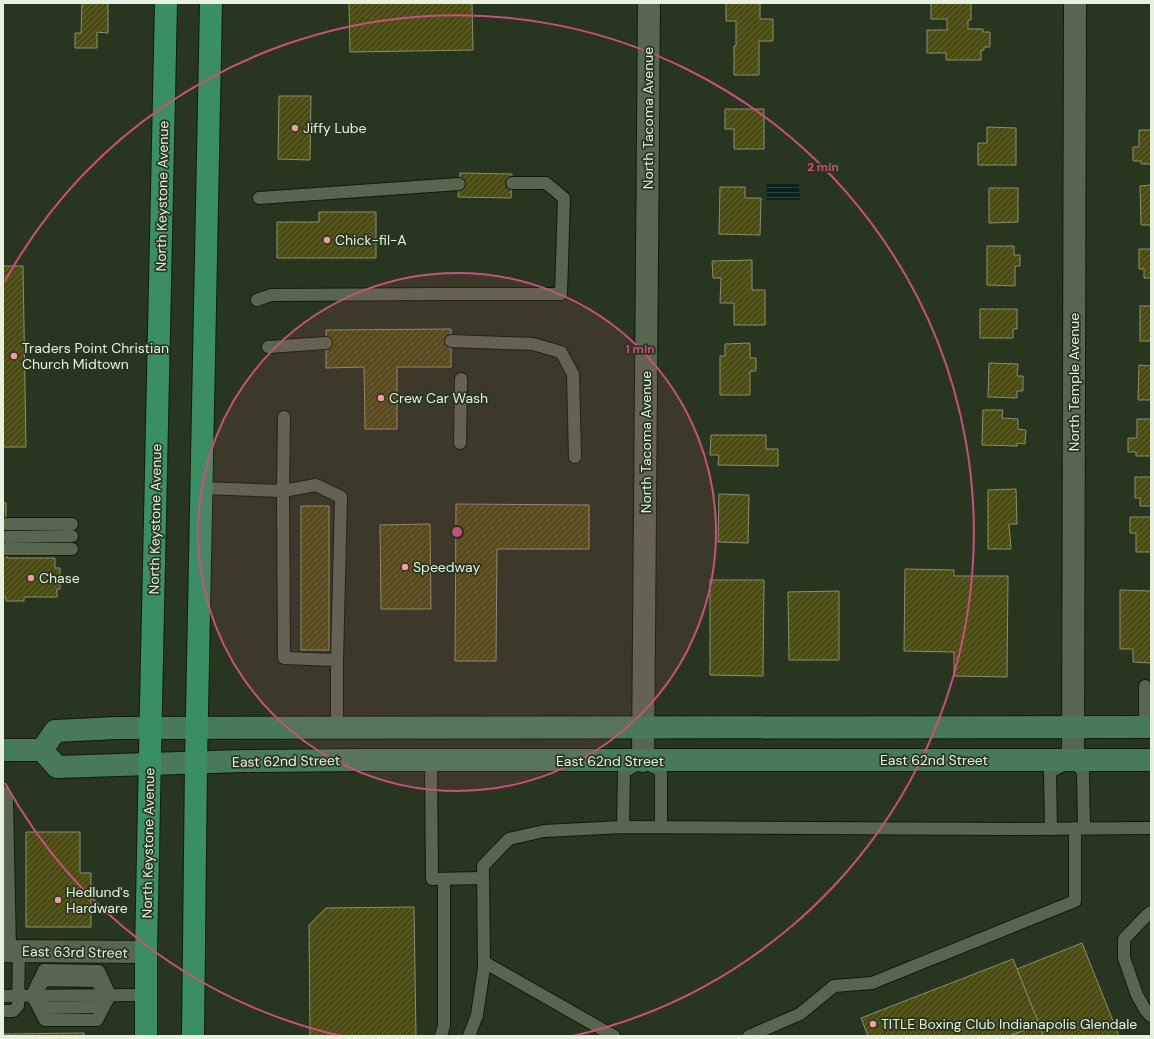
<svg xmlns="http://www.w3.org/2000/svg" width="1154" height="1039" font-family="'DM Sans',sans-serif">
<defs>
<pattern id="water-rules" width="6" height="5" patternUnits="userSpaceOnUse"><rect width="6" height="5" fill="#0a211d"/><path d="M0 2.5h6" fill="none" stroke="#2e423e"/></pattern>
<pattern id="building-hatch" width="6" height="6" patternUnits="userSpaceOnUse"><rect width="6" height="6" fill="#4b4b14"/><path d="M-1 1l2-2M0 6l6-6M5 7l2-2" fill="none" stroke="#656536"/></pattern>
</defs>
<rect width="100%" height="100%" fill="#28361f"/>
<polygon fill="url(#water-rules)" points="766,184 799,184 800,200 767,200"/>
<g fill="url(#building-hatch)" stroke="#8c8d70">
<polygon points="82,3 108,3 108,33 97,32 97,48 75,48 75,33 81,33"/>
<polygon points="349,3 472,3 473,50 350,52"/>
<polygon points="726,3 760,3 760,19 773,19 773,41 759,41 759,75 734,75 734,46 736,46 736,21 726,21"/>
<polygon points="931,3 971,3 971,20 968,20 968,29 983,29 983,32 990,32 990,47 984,47 984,50 981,50 981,60 946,60 946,53 927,53 927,30 947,30 947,19 931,19"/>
<polygon points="279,96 311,96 310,160 278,159"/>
<polygon points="725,109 764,109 764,149 734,149 734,129 725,129"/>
<polygon points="987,127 1016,128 1016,165 978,165 978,143 987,143"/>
<polygon points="1139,130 1151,130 1151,164 1141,164 1141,161 1133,161 1133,147 1139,147"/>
<polygon points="460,173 512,174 511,198 458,197"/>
<polygon points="1151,185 1151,225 1141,225 1140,186"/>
<polygon points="720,187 745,187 745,198 761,198 760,235 719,234"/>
<polygon points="989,188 1018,188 1018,222 989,223"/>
<polygon points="319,212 376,212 376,258 277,258 277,222 319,222"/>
<polygon points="987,246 1014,246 1014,255 1020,255 1020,266 1015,266 1015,286 987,285"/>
<polygon points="1139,249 1151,249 1151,278 1144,278 1144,269 1139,269"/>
<polygon points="752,260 752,290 765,290 765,325 734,325 734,303 720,303 721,278 713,278 712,261"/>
<polygon points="3,266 23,266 26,447 3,447"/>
<rect x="1140" y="306" width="11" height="35"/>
<polygon points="980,309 1017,309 1017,329 1013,329 1013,338 980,338"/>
<polygon points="451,329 451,367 397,367 397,429 365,429 364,367 326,368 326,330"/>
<polygon points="750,343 750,358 756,358 756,371 750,371 750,395 720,395 720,356 725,356 725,344"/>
<polygon points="989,363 1018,364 1017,376 1023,376 1023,391 1017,391 1017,398 988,397"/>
<polygon points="1139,365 1151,366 1151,400 1138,400"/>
<polygon points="983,410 1003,410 1002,418 1018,419 1018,429 1026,430 1025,444 1017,443 1017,446 982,445"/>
<polygon points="1137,419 1151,419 1151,456 1136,456 1136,452 1128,452 1128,438 1137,438"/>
<polygon points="711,435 766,435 766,449 778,449 778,466 718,465 719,455 710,455"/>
<polygon points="1135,477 1151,477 1151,506 1140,506 1140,498 1135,498"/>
<polygon points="1016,489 1017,524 1009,524 1011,549 988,549 988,490"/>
<polygon points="719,494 749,495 748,543 718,542"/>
<rect x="3" y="503" width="3" height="51"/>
<polygon points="456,504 589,505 589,549 497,549 496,661 455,661"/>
<rect x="301" y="506" width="28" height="144"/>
<polygon points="1130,517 1151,517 1151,552 1136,552 1136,533 1130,533"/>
<polygon points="430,524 431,609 381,609 380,525"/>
<polygon points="3,554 7,554 7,558 55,558 55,568 60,568 60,589 57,589 57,597 24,597 24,601 6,601 6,597 3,597"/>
<polygon points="905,569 954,570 954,576 1008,576 1007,677 954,676 954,652 904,651"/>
<polygon points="710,580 764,580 763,676 710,675"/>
<polygon points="1120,590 1151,591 1151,663 1133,662 1133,649 1120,649"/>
<polygon points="839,591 839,660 789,660 788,592"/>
<polygon points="26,832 80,832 80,873 91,873 91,927 26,927"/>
<polygon points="414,907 416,1036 310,1036 309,925 326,908"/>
<polygon points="1082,943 1119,1036 1043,1036 1017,969"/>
<polygon points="1013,959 1039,1024 1010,1036 868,1036 861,1018"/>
<polygon points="1039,1024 1043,1036 1010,1036"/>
<polygon points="84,1033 84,1036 3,1036 3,1034"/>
</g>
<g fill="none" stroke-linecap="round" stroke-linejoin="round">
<g stroke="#101d08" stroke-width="14">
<g id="lane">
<polyline points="259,198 459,184"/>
<polyline points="257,300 271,295 443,294 561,294 564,198 546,183 512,183"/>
<polyline points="451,341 533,344 561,352 573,374 575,457"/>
<polyline points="268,347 326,343"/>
<polyline points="284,417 283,491 316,485 341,497 337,660"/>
<polyline points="460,443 461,379"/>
<polyline points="202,488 283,491 284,658 337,660 337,727"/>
<polyline points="6,524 72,524"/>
<polyline points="6,537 72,536"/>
<polyline points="6,549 72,549"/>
<polyline points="1145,686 1145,727"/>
<polyline points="431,761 432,879 483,878"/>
<polyline points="3,792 7,798 10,951"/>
<polyline points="623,827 624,772 643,761 661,771 661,827"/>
<polyline points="1051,829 1050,772 1073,760 1083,772 1084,828"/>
<polyline points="1151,912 1147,915 1124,939 1124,958 1137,995 1146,1011 1151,1016"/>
<polyline points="484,962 614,1036"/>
<polyline points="37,990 45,980 95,981 106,991"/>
<polyline points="32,995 44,970 99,971 110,995"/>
<polyline points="32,995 45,1020 97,1020 110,995"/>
<polyline points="3,996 146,995"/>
<polyline points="36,999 45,1008 96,1007 106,998"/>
<polyline points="3,1011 13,1011 18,1006 19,951"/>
<polyline points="441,1036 444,1026 444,879"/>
<polyline points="469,1036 477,1015 484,968 483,866 509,839 544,831 623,827 1014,829 1151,828"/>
<polyline points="749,1036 800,1014 834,986 872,983 1075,901 1075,828"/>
</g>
</g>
<g stroke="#101d08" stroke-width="24">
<g id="street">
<polyline points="1073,760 1075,3"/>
<polyline points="643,761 649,3"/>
<polyline points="3,951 146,952"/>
</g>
</g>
<g stroke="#101d08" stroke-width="24">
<g id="secondary">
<polyline points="3,750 42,750"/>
<polyline points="42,750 55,731 116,728 1151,727"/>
<polyline points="42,750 57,767 243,761 361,760 1151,760"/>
</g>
</g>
<g stroke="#101d08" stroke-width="24">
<g id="primary">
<polyline points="146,1036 146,952 151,704 166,3"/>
<polyline points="193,1036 196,763 211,3"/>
</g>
</g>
<use href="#lane" stroke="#57664e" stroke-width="12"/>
<use href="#street" stroke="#57664e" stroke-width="22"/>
<use href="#secondary" stroke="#487a58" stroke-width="22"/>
<use href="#primary" stroke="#398f61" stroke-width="22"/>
</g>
<circle cx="457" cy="532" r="259" fill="#cb4e7c" fill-opacity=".12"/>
<g fill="none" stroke="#cb4e7c" stroke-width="2">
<circle cx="457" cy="532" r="259"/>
<path d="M341 1036A517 517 0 0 1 5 783M5 281A517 517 0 1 1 573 1036"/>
</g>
<g fill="#f49aa1" stroke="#28361f" stroke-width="1.5">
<circle cx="295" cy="128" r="4"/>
<circle cx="327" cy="240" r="4"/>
<circle cx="14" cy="356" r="4"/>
<circle cx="381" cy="398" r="4"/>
<circle cx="405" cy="567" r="4"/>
<circle cx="31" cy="578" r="4"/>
<circle cx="58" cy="900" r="4"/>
<circle cx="873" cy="1024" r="4"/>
</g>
<g text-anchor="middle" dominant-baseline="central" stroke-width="3.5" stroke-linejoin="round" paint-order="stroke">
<g font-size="14" fill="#e7f0e1" stroke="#28361f">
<text transform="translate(648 118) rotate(-90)">North Tacoma Avenue</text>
<text transform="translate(162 196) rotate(-89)">North Keystone Avenue</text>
<text transform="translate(1074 382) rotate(-90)">North Temple Avenue</text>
<text transform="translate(646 442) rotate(-90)">North Tacoma Avenue</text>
<text transform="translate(155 519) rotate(-89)">North Keystone Avenue</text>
<text x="934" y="760">East 62nd Street</text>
<text transform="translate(286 761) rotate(-1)">East 62nd Street</text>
<text x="610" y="761">East 62nd Street</text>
<text transform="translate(148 843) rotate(-89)">North Keystone Avenue</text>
<text transform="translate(75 952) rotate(1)">East 63rd Street</text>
</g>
<g font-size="14" fill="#e7f0e1" stroke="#28361f" text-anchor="start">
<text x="303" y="128">Jiffy Lube</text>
<text x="335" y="240">Chick-fil-A</text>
<text x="22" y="348">Traders Point Christian<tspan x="22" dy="16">Church Midtown</tspan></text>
<text x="389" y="398">Crew Car Wash</text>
<text x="413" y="567">Speedway</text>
<text x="39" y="578">Chase</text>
<text x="66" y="892">Hedlund's<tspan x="66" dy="16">Hardware</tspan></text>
<text x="881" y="1024">TITLE Boxing Club Indianapolis Glendale</text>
</g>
</g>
<circle cx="457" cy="532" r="6" fill="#cb4e7c" stroke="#28361f" stroke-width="2"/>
<g font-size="12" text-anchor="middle" font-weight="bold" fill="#cb4e7c" stroke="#28361f" stroke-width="3.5" stroke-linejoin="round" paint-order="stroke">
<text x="823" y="171">2 min</text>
<text x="640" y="353">1 min</text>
</g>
<rect width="1154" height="1039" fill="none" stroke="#e7f0e1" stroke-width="8"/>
</svg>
